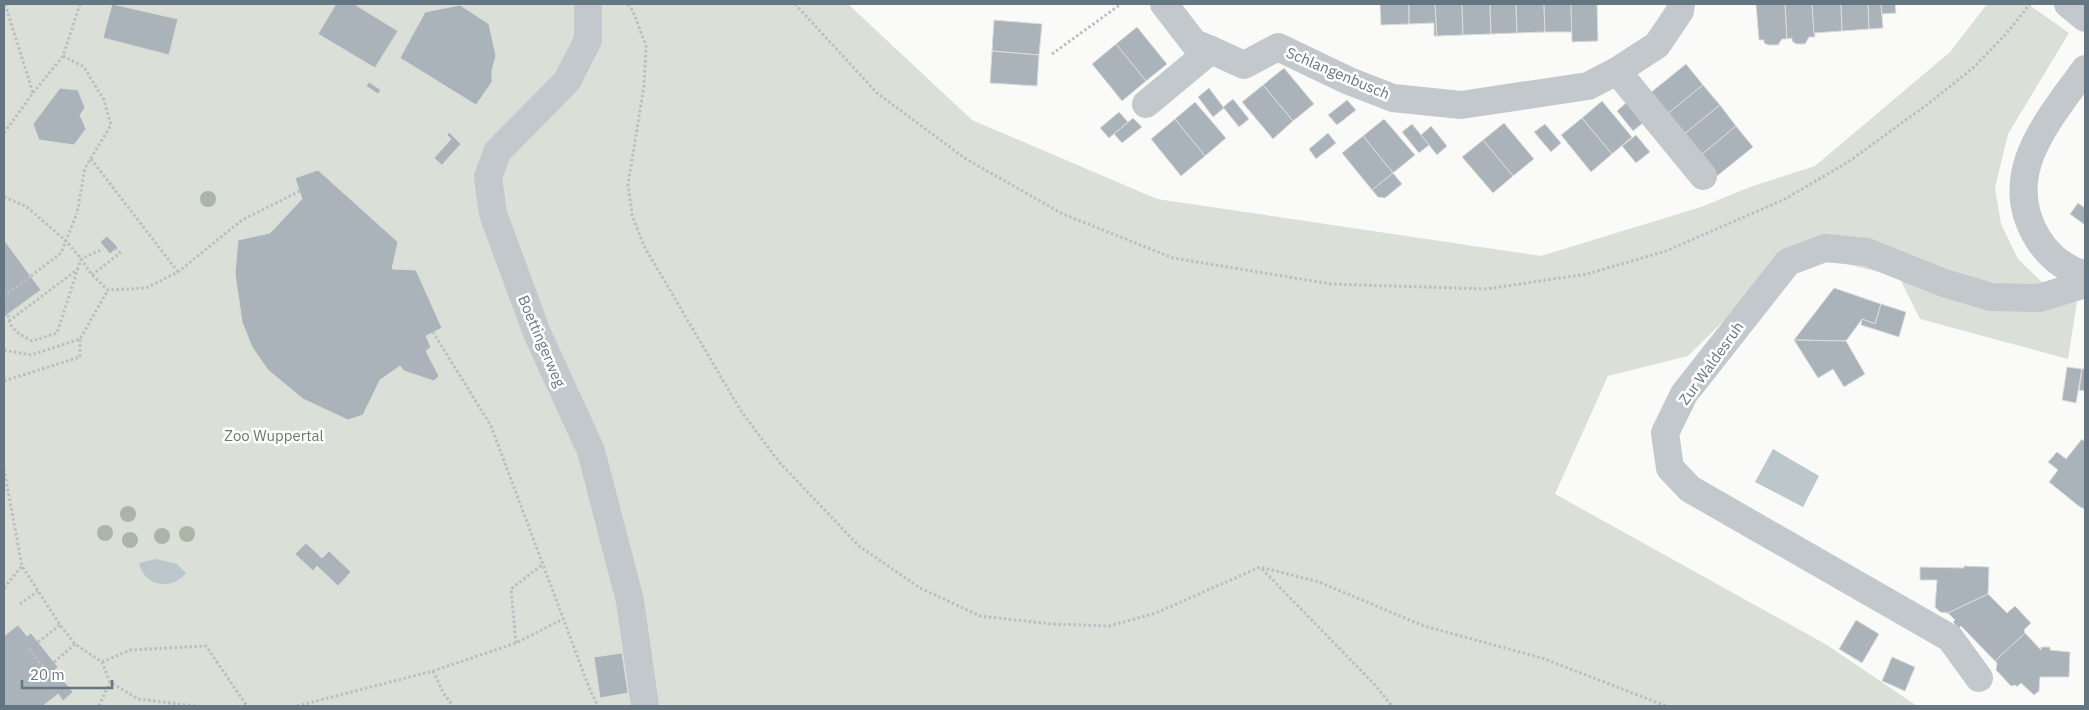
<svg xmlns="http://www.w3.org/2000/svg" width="2089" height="710" font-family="'IBM Plex Sans',sans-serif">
<rect width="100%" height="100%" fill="#fafaf8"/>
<polygon fill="#dadfd7" points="4,4 848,4 972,120 1157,199 1541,256 1701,207 1750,187 1815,166 1950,52 1987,4 2028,4 2069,33 2008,134 1995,188 2001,224 2018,259 2045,285 2077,302 2068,359 1920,319 1899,277 1830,260 1762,283 1688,356 1608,376 1555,494 1827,645 1917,706 4,706"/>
<g fill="#bbc7cb">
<polygon points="1773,449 1819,476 1803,507 1755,482"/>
<path d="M156 559 177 564 186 573C172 591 144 587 139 563Z"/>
</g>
<g fill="#aab3b9" stroke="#dcdcda">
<polygon points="112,4 178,19 169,55 103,38"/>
<polygon points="336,4 354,4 398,31 375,68 318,34"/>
<polygon points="1380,4 1409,4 1409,24 1381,25"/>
<polygon points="1409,4 1435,4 1437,36 1434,36 1434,23 1409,24"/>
<polygon points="1435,4 1462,4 1463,35 1437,36"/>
<polygon points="1462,4 1490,4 1491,34 1463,35"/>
<polygon points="1490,4 1516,4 1517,33 1491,34"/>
<polygon points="1516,4 1544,4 1545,32 1517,33"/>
<polygon points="1544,4 1571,4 1572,32 1545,32"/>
<polygon points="1571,4 1597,4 1598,41 1572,42"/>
<polygon points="1756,4 1785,4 1787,39 1782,39 1778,45 1768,45 1764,43 1764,40 1759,40"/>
<polygon points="1785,4 1812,4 1815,37 1809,37 1805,44 1796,44 1792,41 1792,38 1787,39"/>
<polygon points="1812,4 1841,4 1842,31 1814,33"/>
<polygon points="1841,4 1868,4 1869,29 1842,31"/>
<polygon points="1868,4 1881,4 1883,28 1869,29"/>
<polygon points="1881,4 1895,4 1896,13 1882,14"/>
<polygon points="460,5 489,24 496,56 492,70 492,82 476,105 400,58 425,12"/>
<polygon points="994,20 1042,24 1039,55 992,51"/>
<polygon points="1137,27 1167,64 1146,81 1116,44"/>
<polygon points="1116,44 1146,81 1122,101 1092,64"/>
<polygon points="992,51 1039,55 1037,86 990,83"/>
<polygon points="1686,64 1703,85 1666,115 1649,94"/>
<polygon points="1284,68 1314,104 1293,121 1263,85"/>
<polygon points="369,82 381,90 378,94 366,86"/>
<polygon points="1263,85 1293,121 1273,139 1242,102"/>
<polygon points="1703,85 1720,105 1683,135 1666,115"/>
<polygon points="60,88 78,90 85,108 80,115 86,129 74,145 39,140 33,124"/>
<polygon points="1209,88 1224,108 1213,117 1198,97"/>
<polygon points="1233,99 1249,119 1239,127 1223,107"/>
<polygon points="1347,100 1356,110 1337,125 1328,115"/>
<polygon points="1602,101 1632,137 1612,154 1582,118"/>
<polygon points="1195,102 1226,138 1205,156 1175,119"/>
<polygon points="1627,102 1644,122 1633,131 1617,111"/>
<polygon points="1720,105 1736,126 1700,156 1683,135"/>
<polygon points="1119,112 1128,122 1109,138 1100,128"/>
<polygon points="1133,118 1142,127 1122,143 1114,134"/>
<polygon points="1582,118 1612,154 1591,172 1561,135"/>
<polygon points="1175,119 1205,156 1181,176 1151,139"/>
<polygon points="1384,119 1415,155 1393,173 1363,136"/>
<polygon points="1504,123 1534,159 1513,176 1483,140"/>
<polygon points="1412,124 1429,145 1419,153 1402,132"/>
<polygon points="1545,124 1561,143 1551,152 1534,132"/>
<polygon points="1431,126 1447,146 1437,155 1421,135"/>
<polygon points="1736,126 1753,147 1717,176 1700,156"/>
<polygon points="449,132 461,144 442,165 434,158 451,139 447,135"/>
<polygon points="1328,133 1336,143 1316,159 1309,149"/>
<polygon points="1636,135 1650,152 1636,163 1622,146"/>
<polygon points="1363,136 1393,173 1372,190 1342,153"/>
<polygon points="1483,140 1513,176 1493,193 1462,157"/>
<polygon points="318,170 398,242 392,269 416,270 442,328 426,336 431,347 426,351 439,376 434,381 404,371 400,366 380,380 363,415 348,420 303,399 268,370 252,347 242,322 235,273 238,240 270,233 302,199 295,178"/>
<polygon points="1393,173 1402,184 1385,198 1378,197 1372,190"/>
<polygon points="2078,203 2085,208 2085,225 2070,214"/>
<polygon points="107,236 118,247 110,254 100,242"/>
<polygon points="4,240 41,290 4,317"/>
<polygon points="1834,288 1881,304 1875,324 1862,319 1846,341 1794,340"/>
<polygon points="1881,304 1906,312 1899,337 1861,325 1862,319 1875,324"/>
<polygon points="1794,340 1846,341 1865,374 1844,387 1833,369 1818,378"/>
<polygon points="2067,367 2082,369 2076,403 2062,400"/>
<polygon points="2082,369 2085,369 2085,391 2079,390"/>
<polygon points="2082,439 2085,442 2085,509 2080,507 2049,482 2058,470 2048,462 2057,452 2066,459"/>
<polygon points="306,543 322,558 329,551 351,572 338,586 317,566 313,571 295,554"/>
<polygon points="1964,566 1989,567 1988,594 1948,613 1940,612 1935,607 1937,580 1920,580 1920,567 1964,568"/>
<polygon points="1988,594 2007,613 2015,606 2031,623 2024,630 2025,633 1995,661 1961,626 1959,628 1953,622 1955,620 1948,613"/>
<polygon points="1856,620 1879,634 1862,663 1839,649"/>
<polygon points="18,625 27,636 31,633 58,667 55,670 73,692 63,701 58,694 43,706 4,706 4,636"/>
<polygon points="2025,633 2041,650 2041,647 2050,647 2050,650 2070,652 2069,677 2040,677 2039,691 2034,695 2021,683 2017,687 2016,685 2011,686 1996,670 1997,663 1995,661"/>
<polygon points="622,653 628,693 600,698 594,657"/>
<polygon points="1892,657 1915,667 1905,691 1882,681"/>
</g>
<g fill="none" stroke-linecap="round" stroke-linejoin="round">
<g stroke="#bbbfc2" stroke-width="3" stroke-dasharray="2.5 2.5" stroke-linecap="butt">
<polyline points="628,4 633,11 646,46 644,86 628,184 632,215 644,246 741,411 779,462 859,546 920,588 980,616 1052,624 1109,626 1156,613 1260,567 1319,582 1424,626 1542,658 1666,706"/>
<polyline points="795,4 877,93 966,159 1063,214 1173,258 1331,284 1486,289 1587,274 1666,251 1785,199 1848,162 1928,104 1974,67 2006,34 2030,4"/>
<polyline points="1052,54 1121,4"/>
<polyline points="63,56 84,67 104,100 111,125 85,168 77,213"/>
<polyline points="33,93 63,56 80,4"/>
<polyline points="4,133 33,93 5,4"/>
<polyline points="91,159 178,272"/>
<polyline points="4,197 27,207 67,242 81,259 92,275 108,290 146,288 178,272 242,220 300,191"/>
<polyline points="92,275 120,253 116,249"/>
<polyline points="4,296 31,276"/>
<path d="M8 315C9 329 20 335 32 341L57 333 81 259 103 249"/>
<polyline points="9,321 78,269"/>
<polyline points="433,332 491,426 590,690 598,706"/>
<polyline points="4,350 31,355 80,339 108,290"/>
<polyline points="4,381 80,357 80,339"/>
<polyline points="4,469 22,566 60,625 75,644 102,662 110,682 138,699 195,706"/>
<polyline points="1262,569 1375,685 1392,706"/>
<polyline points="4,588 22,566"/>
<polyline points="20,604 38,591"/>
<polyline points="38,642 60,625"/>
<polyline points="516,643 511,589 543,564"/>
<polyline points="29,649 45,669"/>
<polyline points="54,662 75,644"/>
<polyline points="102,662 130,650 206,646 247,706"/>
<polyline points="433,671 444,694 453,706"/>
<polyline points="99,706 110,682"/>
<polyline points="297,706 433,671 516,643 563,619"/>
</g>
<g stroke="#c3c8cc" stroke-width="28">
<polyline points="588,4 588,40 567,81 497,152 488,177 493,214 537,333 591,451 630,601 645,706"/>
<polyline points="2068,4 2085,18"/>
<polyline points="1211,50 1244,65 1278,47 1349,81 1393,98 1461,105 1588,86 1617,71 1703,176"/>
<path d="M2085 69C2049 120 1998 174 2038 239 2049 256 2065 269 2085 275"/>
<polyline points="1617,71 1657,45 1680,11 1681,4"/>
<polyline points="1146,104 1211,50 1194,43 1164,4"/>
<polyline points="1979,678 1950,638 1690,489 1670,468 1665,433 1684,394 1788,262 1825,248 1867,252 1944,283 1991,297 2039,298 2085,284"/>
</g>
<polyline stroke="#bbbfc2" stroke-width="3" stroke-dasharray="2.5 2.5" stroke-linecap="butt" points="31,276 61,253 77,213"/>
</g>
<g fill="#aab4a7">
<circle cx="208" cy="199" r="8"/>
<circle cx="128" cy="514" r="8"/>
<circle cx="105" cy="533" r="8"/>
<circle cx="187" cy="534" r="8"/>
<circle cx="162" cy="536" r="8"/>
<circle cx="130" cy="540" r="8"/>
</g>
<g text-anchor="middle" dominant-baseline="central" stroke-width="5" stroke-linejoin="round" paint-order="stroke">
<g font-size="15" fill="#657683" stroke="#fff">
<text transform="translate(1338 73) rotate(23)">Schlangenbusch</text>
<text transform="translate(542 341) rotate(67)">Boettingerweg</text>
<text transform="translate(1711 363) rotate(-54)">Zur Waldesruh</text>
</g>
<g font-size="15" fill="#687a64" stroke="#fff">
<text x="274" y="435">Zoo Wuppertal</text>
</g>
</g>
<rect width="2089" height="710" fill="none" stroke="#657683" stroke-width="10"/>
<path d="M22 680v8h90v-8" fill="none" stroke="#657683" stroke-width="2.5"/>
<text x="30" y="680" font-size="15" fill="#657683" stroke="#ffffff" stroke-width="4" paint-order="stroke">20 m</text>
</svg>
